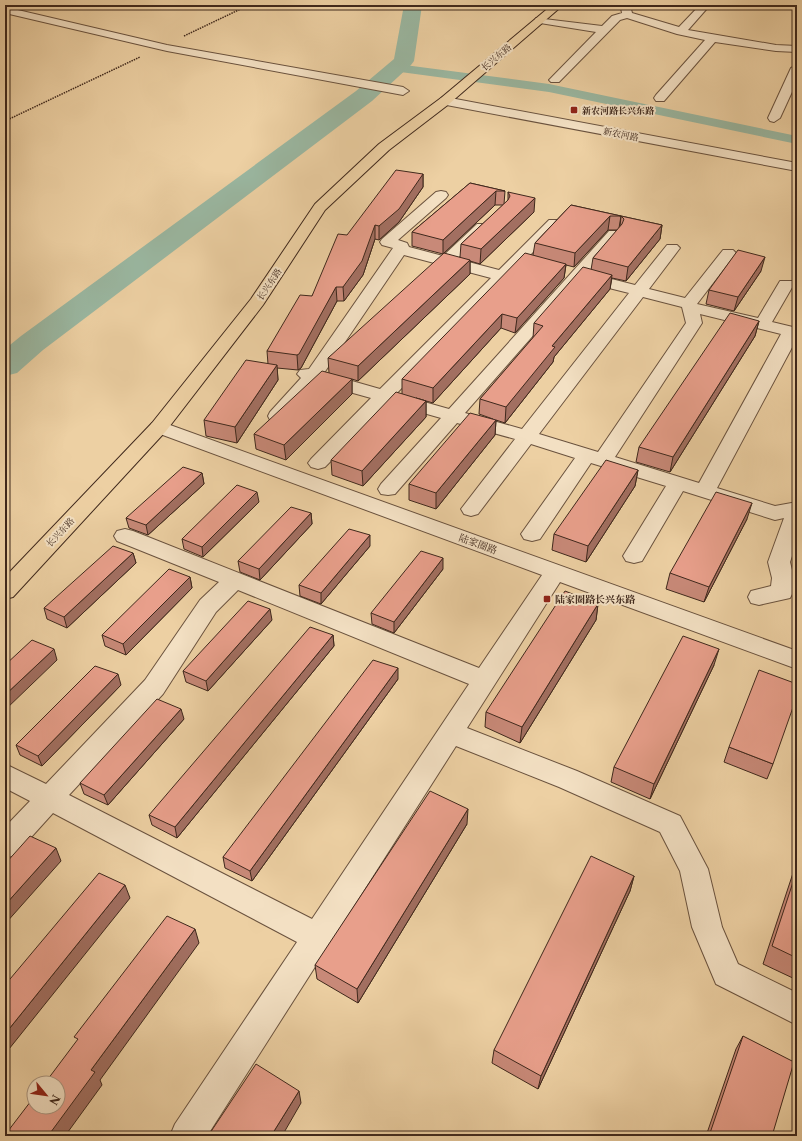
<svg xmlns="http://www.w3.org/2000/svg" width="802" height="1141" font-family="'Libre Caslon Text','Noto Serif SC',serif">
<rect width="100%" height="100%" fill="#edd0a3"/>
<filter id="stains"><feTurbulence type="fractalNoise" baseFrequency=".005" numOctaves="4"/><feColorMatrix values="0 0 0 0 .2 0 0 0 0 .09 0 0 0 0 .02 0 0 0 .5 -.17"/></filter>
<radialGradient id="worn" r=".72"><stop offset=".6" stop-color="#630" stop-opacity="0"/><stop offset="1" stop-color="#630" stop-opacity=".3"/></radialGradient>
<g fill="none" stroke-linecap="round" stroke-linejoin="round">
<polygon fill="#9ab7a1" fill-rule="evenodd" points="397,64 549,84 797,136 797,144 549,92 393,71 391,68"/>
<polygon fill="#9ab7a1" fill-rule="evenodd" points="404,5 422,5 414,61 411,65 372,101 43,350 17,373 5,376 5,349 21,336 356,91 394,59"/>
<g stroke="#6a523e" stroke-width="2">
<g id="minor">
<polygon points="624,5 637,5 631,9 632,13 679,27 700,5 710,5 688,30 776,45 797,46 797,52 776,51 715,42 664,101 656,101 654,98 656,95 705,40 677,34 627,18 620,20 559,82 551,82 549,80 551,78 596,32 540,23 535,20 536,18 602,26 612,16 622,13 621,8"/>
<polygon points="5,7 167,45 403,87 409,91 403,95 167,51 5,13"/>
<polygon points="797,65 797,81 780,118 774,122 770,121 768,118 791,68"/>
<polygon points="445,97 797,163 797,171 441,104 439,101 441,98"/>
<path d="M441 191 446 192 448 195 446 198 398 240 407 243 409 247 443 256 477 224H487L489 227 487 230 457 259 499 270 549 220H559L561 223 396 394 449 409 609 231H619L621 234 588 273 635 285 667 245H677L680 248 649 289 685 298 723 250H733L736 253 697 304 758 318 780 281H792L794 284 772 322 797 328V338L717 488 775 506 797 502V541L790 562 794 578 793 592 790 598 759 605 751 603 748 597 751 591 771 586 772 578 768 562 784 518 775 520 683 491 642 561 634 563 626 561 623 556 666 486 591 463 540 539 532 541 524 539 521 534 575 458 531 444 478 514 471 516 464 514 461 509 515 439 457 423 395 494 388 495 381 494 378 489 381 484 441 418 388 403 325 467 318 469 311 467 308 463 311 459 371 398 317 383 284 420 277 422 270 420 268 416 270 412 301 378 297 374 300 370 309 369 393 248 382 245 380 242 382 239 436 192ZM404 255 491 278 380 389 324 373ZM581 281 629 293 522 429 465 413ZM643 297 682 307 686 323 598 452 539 434ZM700 314 781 334 699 483 615 457 702 323Z"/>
<path d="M159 421 797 651V669L560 582 467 728 577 771 680 816 708 869 722 927 738 964 797 993V1025L716 984 692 927 680 871 660 832 559 787 456 746 207 1136H170L175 1124 297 942 53 813 15 855 5 858V827L30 801 5 788V764L46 784 145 680 200 600 219 582 117 541 114 536 117 531 125 529 133 531 479 668 542 575 152 431 150 427 152 423ZM238 590 469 684 312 919 69 795 163 694 216 612Z"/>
</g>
</g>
<g stroke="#3f281c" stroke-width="2">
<polygon id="major" points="552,5 563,5 449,104 389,150 325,210 263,305 166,431 13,597 5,599 5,577 152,423 251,299 315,204 379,144 441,98"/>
</g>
<g stroke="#3f281c" stroke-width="1.5" stroke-dasharray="1.5 1" stroke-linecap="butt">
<polyline points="184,36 249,5"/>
<polyline points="5,121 140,57"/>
</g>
<use href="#minor" fill="#f3e0c3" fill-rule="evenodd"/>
<use href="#major" fill="#edd0a3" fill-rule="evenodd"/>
</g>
<g fill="#c88978" stroke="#3f281c">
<polygon points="423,174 423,187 399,222 379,240 375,239 363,275 344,301 337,301 301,368 298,370 277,368 278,380 237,443 206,436 204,420 268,364 267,351 312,296 347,235"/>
<polygon points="470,183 505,191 504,204 508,200 508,192 534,212 480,264 470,261 470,274 358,381 352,379 352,394 286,460 256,449 254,434 329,373 328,358 460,257 461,244 503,205 495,205 443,254 412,246 412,232"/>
<polygon points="571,205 621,216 619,228 620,227 621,216 662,225 660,239 626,281 612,278 610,289 554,357 553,362 505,423 496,420 495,435 436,509 409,500 409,484 493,419 479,414 480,399 533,338 534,323 591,270 593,258 618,230 608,230 574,267 566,265 564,278 515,333 501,328 433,403 416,398 426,401 426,417 363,486 332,475 331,460 402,394 402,379 533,255 535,243"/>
<polygon points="761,271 734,311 706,304 709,290"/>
<polygon points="759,321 755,336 670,472 636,462 639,447"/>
<polygon points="638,470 635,486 586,562 552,550 554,534"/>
<polygon points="202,473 204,484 148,535 129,528 126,518"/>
<polygon points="259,502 203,557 184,549 182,539"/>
<polygon points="311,513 312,524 260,580 240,572 238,561"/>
<polygon points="747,519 704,602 666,589 670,573"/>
<polygon points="370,546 321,604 300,596 299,585"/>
<polygon points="133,553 136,563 67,628 47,619 44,608"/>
<polygon points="443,569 394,633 372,624 371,613"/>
<polygon points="190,577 192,588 126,655 105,646 102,635"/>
<polygon points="598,604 596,620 520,743 485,727 486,712"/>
<polygon points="272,620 208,691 186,682 183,671"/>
<polygon points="333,635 334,646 177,838 152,825 149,815"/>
<polygon points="714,665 650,799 611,782 614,767"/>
<polygon points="398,679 252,881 225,868 223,857"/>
<polygon points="121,685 42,766 20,755 16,745"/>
<polygon points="184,719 108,805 84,794 80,783"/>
<polygon points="729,747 773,764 767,779 724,762"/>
<polygon points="467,824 358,1003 317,979 315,965"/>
<polygon points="797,861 797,980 763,964"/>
<polygon points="634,876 630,891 538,1089 492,1063 494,1050"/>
<polygon points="743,1036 772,1136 706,1136 736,1049"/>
</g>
<g fill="#a26f61" stroke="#3f281c">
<polygon points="423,174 423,187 399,222 379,240 379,226"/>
<polygon points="496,191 495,205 443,254 443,240"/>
<polygon points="535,198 534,212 480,264 481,249"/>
<polygon points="610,216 608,230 574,267 575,253"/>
<polygon points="375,225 375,239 363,275 344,301 343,287"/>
<polygon points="662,225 660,239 626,281 628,267"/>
<polygon points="765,257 761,271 734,311 738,297"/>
<polygon points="470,260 470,274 358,381 358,366"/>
<polygon points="566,264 564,278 515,333 517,318"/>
<polygon points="612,275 610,289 554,357 553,362 505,423 506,407 552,346"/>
<polygon points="336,287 337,301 301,368 298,370 297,355"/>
<polygon points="502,314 501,328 433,403 433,388"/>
<polygon points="759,321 755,336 670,472 673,457"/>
<polygon points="277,365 278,380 237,443 235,427"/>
<polygon points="352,379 352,394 286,460 284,445"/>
<polygon points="426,401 426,417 363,486 362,471"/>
<polygon points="496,420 495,435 436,509 436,493"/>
<polygon points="638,470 635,486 586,562 588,546"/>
<polygon points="202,473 204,484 148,535 146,525"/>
<polygon points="257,492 259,502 203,557 202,547"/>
<polygon points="752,503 747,519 704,602 709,587"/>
<polygon points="311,513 312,524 260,580 259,569"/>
<polygon points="370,535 370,546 321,604 321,593"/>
<polygon points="133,553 136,563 67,628 64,617"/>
<polygon points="443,558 443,569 394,633 394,622"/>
<polygon points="190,577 192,588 126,655 123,644"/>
<polygon points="598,604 596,620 520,743 522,727"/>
<polygon points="270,609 272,620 208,691 206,681"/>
<polygon points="333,635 334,646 177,838 175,827"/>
<polygon points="54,649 57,660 5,710 5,695"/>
<polygon points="719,649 714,665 650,799 654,784"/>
<polygon points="398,668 398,679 252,881 250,871"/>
<polygon points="118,674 121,685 42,766 38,756"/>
<polygon points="181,709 184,719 108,805 104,795"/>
<polygon points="468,809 467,824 358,1003 357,989"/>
<polygon points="56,848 61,861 5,924 5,905"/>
<polygon points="634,876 630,891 538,1089 541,1076"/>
<polygon points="125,885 130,898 5,1054 5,1034"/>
<polygon points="195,929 199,943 100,1080 102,1085 65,1136 48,1136 91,1070"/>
<polygon points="299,1091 301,1103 282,1136 271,1136"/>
</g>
<g fill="#e89f8b" stroke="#3f281c">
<polygon points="396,170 423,174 399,209 379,226 375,225 362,261 343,287 336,287 299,354 297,355 267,351 300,295 312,296 338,234 347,235"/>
<polygon points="470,183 505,191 496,191 443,240 412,232"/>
<polygon points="508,192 535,198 481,249 461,244 508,200 510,196"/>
<polygon points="571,205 621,216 610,216 575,253 535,243"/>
<polygon points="621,216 662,225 628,267 593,258 622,224 624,219"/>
<polygon points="738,250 765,257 738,297 709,290"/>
<polygon points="444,253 470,260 358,366 328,358"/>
<polygon points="525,253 566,264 517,318 502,314 433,388 402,379"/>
<polygon points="583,267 612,275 552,346 555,347 506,407 480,399 543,326 534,323"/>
<polygon points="730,313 759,321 673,457 639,447"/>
<polygon points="246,360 277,365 235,427 204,420"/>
<polygon points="322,371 352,379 284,445 254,434"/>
<polygon points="396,392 426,401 362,471 331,460"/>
<polygon points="470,413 496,420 436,493 409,484"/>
<polygon points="606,460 638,470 588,546 554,534"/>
<polygon points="183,467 202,473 146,525 126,518"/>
<polygon points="237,485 257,492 202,547 182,539"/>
<polygon points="716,492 752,503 709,587 670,573"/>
<polygon points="291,507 311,513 259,569 238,561"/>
<polygon points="349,529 370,535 321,593 299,585"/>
<polygon points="113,546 133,553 64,617 44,608"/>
<polygon points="421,551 443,558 394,622 371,613"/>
<polygon points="169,569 190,577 123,644 102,635"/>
<polygon points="565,591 598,604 522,727 486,712"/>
<polygon points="248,601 270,609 206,681 183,671"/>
<polygon points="310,627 333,635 175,827 149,815"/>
<polygon points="683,636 719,649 654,784 614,767"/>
<polygon points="32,640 54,649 5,695 5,665"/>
<polygon points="373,660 398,668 250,871 223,857"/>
<polygon points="95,666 118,674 38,756 16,745"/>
<polygon points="759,670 797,684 797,696 773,764 729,747"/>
<polygon points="157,699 181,709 104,795 80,783"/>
<polygon points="430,791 468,809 357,989 315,965"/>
<polygon points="30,836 56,848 5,905 5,864"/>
<polygon points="591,856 634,876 541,1076 494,1050"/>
<polygon points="797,870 797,958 772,946"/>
<polygon points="99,873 125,885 5,1034 5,985"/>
<polygon points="167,916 195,929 91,1070 95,1072 48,1136 5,1136 5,1135 34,1097 34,1107 58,1107 58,1083 45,1083 78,1039 74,1037"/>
<polygon points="743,1036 794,1062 772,1136 709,1136"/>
<polygon points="256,1064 299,1091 271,1136 208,1136"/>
</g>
<g fill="#8f2418" stroke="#f3e0c3" stroke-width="1.5">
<rect x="570" y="106" width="8" height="8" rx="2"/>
<rect x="543" y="595" width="8" height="8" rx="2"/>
</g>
<g text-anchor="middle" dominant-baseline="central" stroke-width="4" stroke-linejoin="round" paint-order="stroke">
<g font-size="9" fill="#3f281c" stroke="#f3e0c3">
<text transform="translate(496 57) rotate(-40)">长兴东路</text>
<text transform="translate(621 134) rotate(11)">新农河路</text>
<text transform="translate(269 284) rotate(-56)">长兴东路</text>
<text transform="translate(60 532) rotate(-47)">长兴东路</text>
</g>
<g font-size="9" font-weight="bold" fill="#3f281c" stroke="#f3e0c3" text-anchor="start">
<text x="582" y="110">新农河路长兴东路</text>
</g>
<g font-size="10" fill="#3f281c" stroke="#f3e0c3">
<text transform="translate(478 544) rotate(20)">陆家圈路</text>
</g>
<g font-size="10" font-weight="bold" fill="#3f281c" stroke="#f3e0c3" text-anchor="start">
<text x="555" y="599">陆家圈路长兴东路</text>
</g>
</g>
<rect width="802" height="1141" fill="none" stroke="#edd0a3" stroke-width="20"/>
<rect x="6" y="6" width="790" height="1129" fill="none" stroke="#3f281c" stroke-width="2"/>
<rect x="10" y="10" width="782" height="1121" fill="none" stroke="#3f281c"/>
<g transform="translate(46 1095) rotate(119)"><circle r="19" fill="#f3e0c3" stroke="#ab9680"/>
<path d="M0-3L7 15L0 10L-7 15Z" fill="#8f2418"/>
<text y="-6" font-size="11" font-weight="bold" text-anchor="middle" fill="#3f281c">N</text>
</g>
<rect width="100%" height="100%" filter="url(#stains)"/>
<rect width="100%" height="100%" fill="url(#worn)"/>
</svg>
